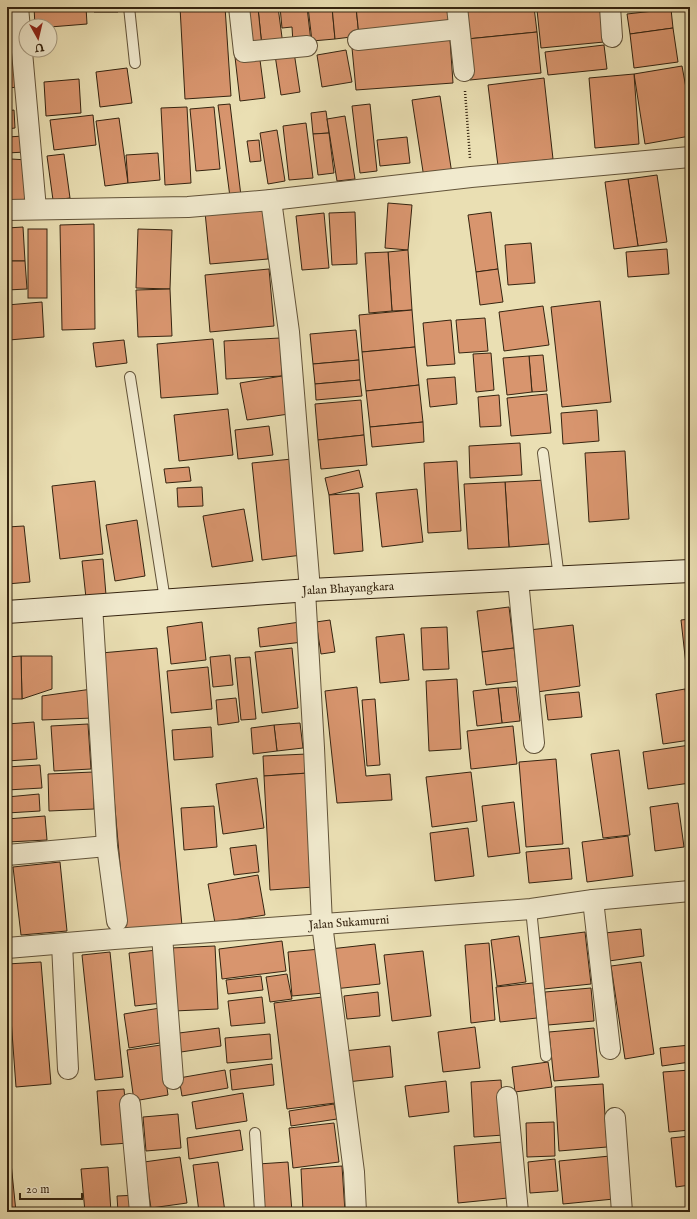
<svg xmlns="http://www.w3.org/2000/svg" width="697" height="1219" font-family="'IM FELL English',serif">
<rect width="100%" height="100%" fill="#eadfb3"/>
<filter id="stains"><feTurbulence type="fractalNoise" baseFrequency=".005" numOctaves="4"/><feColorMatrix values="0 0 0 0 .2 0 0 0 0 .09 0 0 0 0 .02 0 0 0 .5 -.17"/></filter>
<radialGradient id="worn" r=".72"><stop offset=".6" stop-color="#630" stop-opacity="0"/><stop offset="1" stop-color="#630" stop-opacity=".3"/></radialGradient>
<g fill="#d8956e" stroke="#352410">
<polygon points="34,7 86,7 87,24 50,27 35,26"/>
<polygon points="94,7 119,7 118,12 94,12"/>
<polygon points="180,7 225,7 231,96 185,99"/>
<polygon points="268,7 278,7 283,45 262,47 258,8"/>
<polygon points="280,7 307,7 311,42 293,43 292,27 282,28"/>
<polygon points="308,7 332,7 335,39 312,41"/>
<polygon points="332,7 356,7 359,36 335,39"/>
<polygon points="356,7 452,7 454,26 359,36"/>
<polygon points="463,7 534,7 537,32 467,39"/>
<polygon points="564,7 601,7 604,42 541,48 537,10"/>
<polygon points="634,7 656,7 634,10"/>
<polygon points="258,8 262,47 250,48 245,9"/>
<polygon points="671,9 673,28 630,34 627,14"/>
<polygon points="673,28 678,62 634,68 630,34"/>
<polygon points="537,32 541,73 470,80 467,39"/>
<polygon points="450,40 453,83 356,90 352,48"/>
<polygon points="604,45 607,69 548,75 545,52"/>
<polygon points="346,50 352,82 322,87 317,55"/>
<polygon points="294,52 300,92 281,95 275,55"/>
<polygon points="250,55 260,60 265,98 240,101 235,57"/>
<polygon points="15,60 19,87 7,88 7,62"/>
<polygon points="682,66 690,110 690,136 645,144 634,74"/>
<polygon points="127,68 132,103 100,107 96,72"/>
<polygon points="634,74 639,144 595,148 589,78"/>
<polygon points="544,78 553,159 498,166 488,85"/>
<polygon points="79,79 81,113 46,116 44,82"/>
<polygon points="440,96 452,174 424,178 412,100"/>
<polygon points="230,104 241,196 230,197 218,105"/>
<polygon points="370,104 377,171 360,173 352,106"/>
<polygon points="187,107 191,183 165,185 161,108"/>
<polygon points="214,107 220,169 196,171 190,109"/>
<polygon points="14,110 15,128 7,129 7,111"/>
<polygon points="326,111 329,133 313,134 311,113"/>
<polygon points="93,115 96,145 54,150 50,120"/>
<polygon points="345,116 355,179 337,181 327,119"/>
<polygon points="119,118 128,183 105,186 96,121"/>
<polygon points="306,123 313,178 289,180 283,126"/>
<polygon points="277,130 285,181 268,184 260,133"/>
<polygon points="329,133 334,173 318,175 313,134"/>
<polygon points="24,136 25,152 7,153 7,137"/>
<polygon points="407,137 410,163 380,166 377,140"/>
<polygon points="259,140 261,161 250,162 247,141"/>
<polygon points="158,153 160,180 128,183 126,155"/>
<polygon points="64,154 70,198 53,200 47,156"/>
<polygon points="11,159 28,160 24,203 7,202"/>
<polygon points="657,175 667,242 638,246 628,179"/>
<polygon points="628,179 638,246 614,249 605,182"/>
<polygon points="388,203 412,205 408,250 385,248"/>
<polygon points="263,206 268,259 210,264 205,212"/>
<polygon points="355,212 357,264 332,265 329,213"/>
<polygon points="491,212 498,269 476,272 468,215"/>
<polygon points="324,213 329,268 302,270 296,216"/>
<polygon points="94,224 95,329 62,330 60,225"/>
<polygon points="23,227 25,261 7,261 7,228"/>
<rect x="28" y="229" width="19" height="69"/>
<polygon points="138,229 172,230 170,289 136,288"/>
<polygon points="531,243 535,283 508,285 505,245"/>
<polygon points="667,249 669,274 628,277 626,252"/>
<polygon points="408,250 412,310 392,311 388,252"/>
<polygon points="388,252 392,311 369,313 365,253"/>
<polygon points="7,261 25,261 27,289 7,290"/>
<polygon points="269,269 274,326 210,332 205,275"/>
<polygon points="498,269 503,302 480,305 476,272"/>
<polygon points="170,289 172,336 138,337 136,290"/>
<polygon points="600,301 611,402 562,407 551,307"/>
<polygon points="42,302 44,337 9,340 7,305"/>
<polygon points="543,306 549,345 504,351 499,312"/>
<polygon points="412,310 415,347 362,352 359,315"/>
<polygon points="485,318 488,351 459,353 456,320"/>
<polygon points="451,320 455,364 427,366 423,323"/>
<polygon points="356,330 359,360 313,364 310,334"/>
<polygon points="280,338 282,376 226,379 224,341"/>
<polygon points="213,339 218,394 161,398 157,344"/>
<polygon points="124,340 127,363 96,367 93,343"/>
<polygon points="415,347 419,385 366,391 362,352"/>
<polygon points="491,353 494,390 476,392 473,354"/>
<polygon points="543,355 547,391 532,392 529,356"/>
<polygon points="529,356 532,392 507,395 503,358"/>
<polygon points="359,360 360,380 315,384 313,364"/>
<polygon points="282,376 289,414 247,420 240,383"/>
<polygon points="455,377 457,404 430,407 427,379"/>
<polygon points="360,380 362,396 316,400 315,384"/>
<polygon points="419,385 423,422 370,427 366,391"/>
<polygon points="547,394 551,433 511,436 507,398"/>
<polygon points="499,395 501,426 480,427 478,397"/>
<polygon points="361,400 364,435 318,440 315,404"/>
<polygon points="228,409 233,455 179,461 174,415"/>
<polygon points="597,410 599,441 563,444 561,413"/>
<polygon points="423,422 424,442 372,447 370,427"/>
<polygon points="269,426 273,455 238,459 235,430"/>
<polygon points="364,435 367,465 321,469 318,440"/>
<polygon points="520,443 522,475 470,478 469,446"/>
<polygon points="625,451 629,519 589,522 585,453"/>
<polygon points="292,459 302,555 262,560 252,463"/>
<polygon points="457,461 461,531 428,533 424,463"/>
<polygon points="189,467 191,481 166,483 164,469"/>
<polygon points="359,470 363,487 329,495 325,478"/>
<polygon points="546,480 549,544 509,547 505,482"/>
<polygon points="95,481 103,554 60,559 52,486"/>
<polygon points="505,482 509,547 468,549 464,484"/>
<polygon points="202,487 203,506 178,507 177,488"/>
<polygon points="417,489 423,542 382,547 376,493"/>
<polygon points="359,493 363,551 334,554 329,495"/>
<polygon points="244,509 253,561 212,567 203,516"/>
<polygon points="137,520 145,576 115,581 106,525"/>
<polygon points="24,526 30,582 7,584 7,527"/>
<polygon points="103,559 106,595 86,598 82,561"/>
<polygon points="509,607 514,648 482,652 477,611"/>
<polygon points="690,619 690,665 686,665 681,620"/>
<polygon points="330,620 335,652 321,654 316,622"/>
<polygon points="202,622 206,660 171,664 167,627"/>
<polygon points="300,622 303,642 260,647 258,628"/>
<polygon points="573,625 580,686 537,692 529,630"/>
<polygon points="447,627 449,669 423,670 421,628"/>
<polygon points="404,634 409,680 380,683 376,637"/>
<polygon points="157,648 182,926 126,931 101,653"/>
<polygon points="292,648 298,708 262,713 255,652"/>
<polygon points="514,648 518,681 486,685 482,652"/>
<polygon points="230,655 233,685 213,687 210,657"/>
<polygon points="21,656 52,656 52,689 22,699"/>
<polygon points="21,656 22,699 7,699 7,657"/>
<polygon points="250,657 256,719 241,720 235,658"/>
<polygon points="686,665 690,665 690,697"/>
<polygon points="208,667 212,709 171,713 167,671"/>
<polygon points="457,679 461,749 429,751 426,681"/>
<polygon points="357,687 366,776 390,774 392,800 337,803 325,691"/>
<polygon points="516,687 520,721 502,723 498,688"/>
<polygon points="498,688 502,723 477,726 473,691"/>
<polygon points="92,689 93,718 42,720 42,696"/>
<polygon points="685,689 690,726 690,740 663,744 656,694"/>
<polygon points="579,692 582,717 548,720 545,695"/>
<polygon points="236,698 239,722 218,725 216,700"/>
<polygon points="375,699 380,765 367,766 362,700"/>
<polygon points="34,722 37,759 7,761 7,724"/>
<polygon points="300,723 303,748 277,751 274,725"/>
<polygon points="88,724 91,769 54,771 51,726"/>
<polygon points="274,725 277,751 253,754 251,728"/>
<polygon points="513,726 517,764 471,769 467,731"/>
<polygon points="211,727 213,757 174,760 172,730"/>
<polygon points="690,745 690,783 648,789 643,752"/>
<polygon points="619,750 630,835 603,838 591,754"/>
<polygon points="307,754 308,773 264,776 263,756"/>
<polygon points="556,759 563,844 526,847 519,762"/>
<polygon points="40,765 42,788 7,790 7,767"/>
<polygon points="93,772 94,809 49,811 48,774"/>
<polygon points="471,772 477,821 432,827 426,777"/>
<polygon points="308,773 314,887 270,890 264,776"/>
<polygon points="257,778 264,828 223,834 216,784"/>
<polygon points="39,794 40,811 7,813 7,797"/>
<polygon points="514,802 520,853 488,857 482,806"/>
<polygon points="678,803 684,847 655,851 650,807"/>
<polygon points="214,806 217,847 184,850 181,808"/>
<polygon points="45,816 47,840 8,842 7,819"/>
<polygon points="468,828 474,876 435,881 430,833"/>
<polygon points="628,836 633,876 587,882 582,842"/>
<polygon points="256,845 259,872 234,875 230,848"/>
<polygon points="569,848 572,879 529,883 526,852"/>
<polygon points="60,862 67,931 21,935 13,867"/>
<polygon points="258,875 265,915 215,923 208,884"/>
<polygon points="641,929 644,956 609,961 605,933"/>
<polygon points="585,932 591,984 544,989 538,938"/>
<polygon points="519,936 526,982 497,986 491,940"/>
<polygon points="282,941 286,971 222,979 219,949"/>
<polygon points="489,943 495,1020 471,1023 465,945"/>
<polygon points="375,944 380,984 334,989 330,949"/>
<polygon points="215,946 218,1009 174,1011 171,948"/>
<polygon points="320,949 324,993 292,996 288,952"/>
<polygon points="157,950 162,1003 135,1006 129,953"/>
<polygon points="423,951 431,1016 392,1021 384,955"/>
<polygon points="110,952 123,1077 95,1080 82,955"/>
<polygon points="41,962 51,1084 16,1087 7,964"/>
<polygon points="641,962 654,1054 625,1059 611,966"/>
<polygon points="287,974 292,999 270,1002 266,977"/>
<polygon points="261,976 263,990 228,994 226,980"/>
<polygon points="533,983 537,1018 500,1022 496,987"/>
<polygon points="591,988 594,1021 548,1025 545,992"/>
<polygon points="378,992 380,1016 347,1019 344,996"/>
<polygon points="262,997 265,1023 231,1026 228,1001"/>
<polygon points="322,997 335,1103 287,1109 274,1003"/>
<polygon points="160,1008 166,1042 129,1048 124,1014"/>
<polygon points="475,1027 480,1068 443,1072 438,1032"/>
<polygon points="219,1028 221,1046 181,1052 179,1033"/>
<polygon points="594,1028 599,1077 554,1081 549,1032"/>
<polygon points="270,1034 272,1059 227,1063 225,1038"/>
<polygon points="161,1045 168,1095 134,1101 127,1050"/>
<polygon points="690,1045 690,1062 662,1066 660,1048"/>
<polygon points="390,1046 393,1077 347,1082 344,1051"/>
<polygon points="548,1062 552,1087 515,1092 512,1067"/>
<polygon points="272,1064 274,1085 232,1090 230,1070"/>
<polygon points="225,1070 228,1088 182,1096 179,1078"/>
<polygon points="690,1070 690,1130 669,1132 663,1072"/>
<polygon points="501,1080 504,1135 474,1137 471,1082"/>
<polygon points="446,1081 449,1112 409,1117 405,1086"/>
<polygon points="603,1084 607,1147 559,1151 555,1087"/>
<polygon points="124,1089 129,1143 101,1145 97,1091"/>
<polygon points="243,1093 247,1121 196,1129 192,1102"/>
<polygon points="334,1104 337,1119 291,1126 289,1111"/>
<polygon points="178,1114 181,1148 146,1151 143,1117"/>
<polygon points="554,1122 555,1156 527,1157 526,1123"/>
<polygon points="334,1123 339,1162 293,1168 289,1128"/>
<polygon points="240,1130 243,1150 189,1159 187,1138"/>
<polygon points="690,1136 690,1185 676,1187 671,1138"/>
<polygon points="503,1142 508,1198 458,1203 454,1146"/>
<polygon points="7,1153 10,1153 16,1212 7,1212"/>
<polygon points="610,1156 614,1199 563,1204 559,1161"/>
<polygon points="180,1157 187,1203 151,1208 144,1162"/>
<polygon points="555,1159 558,1191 530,1193 528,1162"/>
<polygon points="218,1162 225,1212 199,1212 193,1165"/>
<polygon points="288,1162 292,1212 262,1212 258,1164"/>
<polygon points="342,1166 345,1212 303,1212 301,1169"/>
<polygon points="108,1167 111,1212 85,1212 81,1169"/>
<polygon points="138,1195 139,1212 118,1212 117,1196"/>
</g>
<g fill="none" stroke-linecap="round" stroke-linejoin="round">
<g stroke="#625339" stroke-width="12">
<g id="service">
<polyline points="129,7 135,63"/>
<polyline points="130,377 165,600"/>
<polyline points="543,453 559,578"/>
<polyline points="531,909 546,1056"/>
<polyline points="255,1133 260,1212"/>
</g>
</g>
<g stroke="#625339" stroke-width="22">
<g id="minor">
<polyline points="18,7 36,209"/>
<polyline points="239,7 244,52 307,46"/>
<polyline points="457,7 464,71"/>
<polyline points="610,7 612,37"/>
<polyline points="358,40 459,29"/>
<polyline points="271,200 289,332 310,590"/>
<polyline points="7,210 188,207 271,200 471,177 690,157"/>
<polyline points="518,580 534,743"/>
<polyline points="305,591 314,748 322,924 354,1172 356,1212"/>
<polyline points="92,605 107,846 117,921"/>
<polyline points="7,855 107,846"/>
<polyline points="593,900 610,1049"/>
<polyline points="162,936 173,1079"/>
<polyline points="62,944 68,1069"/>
<path id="s1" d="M7 948 114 939 531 909 593 900 690 891"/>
<polyline points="507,1097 518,1212"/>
<polyline points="130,1104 140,1212"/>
<polyline points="615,1118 622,1212"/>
</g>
</g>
<g stroke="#352410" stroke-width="24">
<g id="secondary">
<path id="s2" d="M7 612 310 590 690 571"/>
</g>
</g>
<polyline stroke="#352410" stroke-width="2.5" stroke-dasharray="1 2" stroke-linecap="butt" points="465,91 470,158"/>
<use href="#service" stroke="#f1eace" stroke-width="10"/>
<use href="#minor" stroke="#f1eace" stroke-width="20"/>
<use href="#secondary" stroke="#f1eace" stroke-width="22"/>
</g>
<g text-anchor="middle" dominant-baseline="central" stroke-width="3.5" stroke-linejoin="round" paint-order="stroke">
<g font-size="12" fill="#352410" stroke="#f1eace">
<text stroke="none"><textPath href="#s2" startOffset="342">Jalan Bhayangkara</textPath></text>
<text stroke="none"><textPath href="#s1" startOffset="343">Jalan Sukamurni</textPath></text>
</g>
</g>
<rect width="697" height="1219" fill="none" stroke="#eadfb3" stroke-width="24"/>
<rect x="8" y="8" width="681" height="1203" fill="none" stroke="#352410" stroke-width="2"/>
<rect x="12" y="12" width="673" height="1195" fill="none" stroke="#352410"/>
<g transform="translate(38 38) rotate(172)"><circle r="19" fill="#f1eace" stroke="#a69b82"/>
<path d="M0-3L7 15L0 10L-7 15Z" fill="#8f2418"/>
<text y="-6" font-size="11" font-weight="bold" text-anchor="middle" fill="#352410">U</text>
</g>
<path d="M20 1193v6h62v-6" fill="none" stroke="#352410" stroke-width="2"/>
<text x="26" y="1193" font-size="12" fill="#352410" stroke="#f1eace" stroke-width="3" paint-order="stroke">20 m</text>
<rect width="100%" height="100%" filter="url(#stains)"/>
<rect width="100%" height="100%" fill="url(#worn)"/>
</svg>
